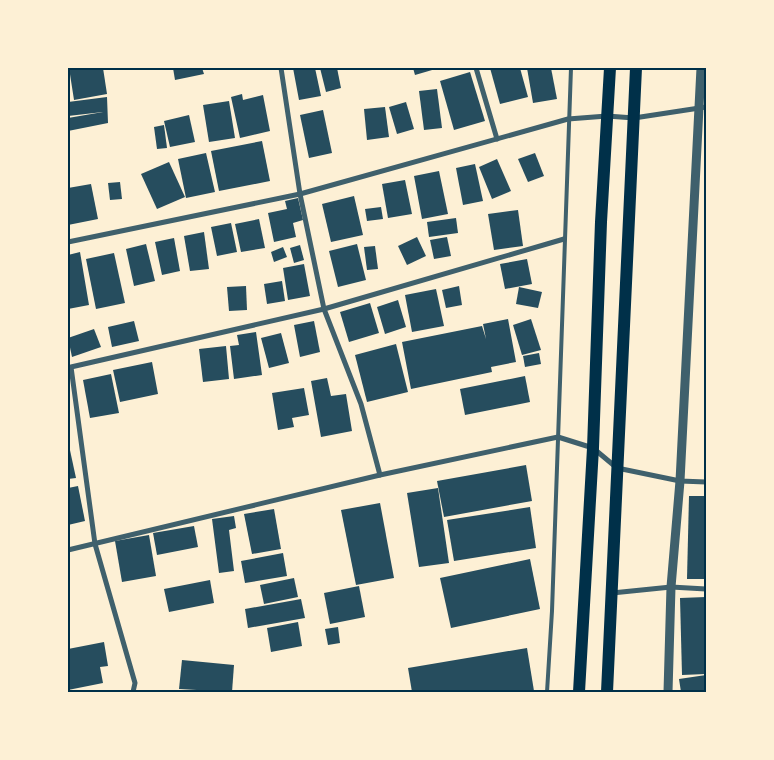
<svg xmlns="http://www.w3.org/2000/svg" width="774" height="760" font-family="Jost,sans-serif">
<rect width="100%" height="100%" fill="#fdf0d5"/>
<g fill="#264d5e">
<polygon points="69,68 103,68 107,94 74,100"/>
<polygon points="173,68 202,68 204,74 175,80"/>
<polygon points="293,68 315,68 321,96 299,100"/>
<polygon points="320,68 337,68 341,88 326,92"/>
<polygon points="413,68 439,68 415,75"/>
<polygon points="490,68 520,68 528,97 500,104"/>
<polygon points="527,68 551,68 557,99 533,103"/>
<polygon points="470,72 485,121 454,130 440,81"/>
<polygon points="437,89 442,128 424,130 419,91"/>
<polygon points="242,94 243,100 263,95 270,131 240,138 231,97"/>
<polygon points="107,97 108,123 68,131 68,118 103,112 68,116 68,102"/>
<polygon points="229,101 235,138 209,142 203,105"/>
<polygon points="406,102 414,129 397,134 389,107"/>
<polygon points="385,107 389,137 367,140 364,109"/>
<polygon points="323,110 332,153 309,158 300,115"/>
<polygon points="189,115 195,142 170,147 164,121"/>
<polygon points="164,125 167,148 157,149 154,127"/>
<polygon points="262,141 270,181 219,191 211,151"/>
<polygon points="206,153 215,192 186,198 178,159"/>
<polygon points="535,153 544,176 528,182 518,159"/>
<polygon points="497,159 511,191 492,199 479,167"/>
<polygon points="169,162 185,197 157,209 141,174"/>
<polygon points="475,164 483,201 463,205 456,168"/>
<polygon points="439,171 448,214 422,219 414,176"/>
<polygon points="405,180 412,214 388,218 382,184"/>
<polygon points="120,182 122,199 110,200 108,183"/>
<polygon points="91,184 98,219 68,225 68,188"/>
<polygon points="354,196 363,235 331,242 322,204"/>
<polygon points="298,198 303,220 293,223 296,237 274,242 268,213 287,209 285,201"/>
<polygon points="381,207 383,219 367,221 365,209"/>
<polygon points="518,210 523,246 494,250 488,214"/>
<polygon points="456,218 458,233 429,237 427,222"/>
<polygon points="259,219 265,248 241,252 235,224"/>
<polygon points="231,223 237,252 217,256 211,227"/>
<polygon points="204,232 209,269 190,271 184,236"/>
<polygon points="417,237 426,256 407,265 398,246"/>
<polygon points="447,237 451,256 434,259 430,240"/>
<polygon points="174,238 180,271 162,275 155,242"/>
<polygon points="146,244 155,281 134,286 126,249"/>
<polygon points="357,244 366,280 338,287 329,251"/>
<polygon points="300,245 304,260 294,263 290,248"/>
<polygon points="375,246 378,269 367,270 364,247"/>
<polygon points="283,247 287,257 274,262 271,252"/>
<polygon points="80,252 89,305 68,309 68,266 70,265 68,255"/>
<polygon points="114,253 125,303 96,309 86,259"/>
<polygon points="527,259 532,284 505,289 500,264"/>
<polygon points="304,264 310,296 288,300 283,268"/>
<polygon points="282,281 285,301 267,304 264,284"/>
<polygon points="246,286 247,310 229,311 227,287"/>
<polygon points="459,286 462,305 446,308 442,290"/>
<polygon points="519,287 542,292 538,308 516,304"/>
<polygon points="436,289 444,326 412,332 405,295"/>
<polygon points="398,300 406,327 385,334 377,307"/>
<polygon points="370,303 379,333 349,342 340,312"/>
<polygon points="508,319 516,362 491,367 492,372 411,389 402,342 482,326 486,339 483,324"/>
<polygon points="531,319 541,350 522,355 513,325"/>
<polygon points="134,321 139,341 112,347 108,327"/>
<polygon points="314,321 320,352 300,357 294,325"/>
<polygon points="94,329 101,347 72,357 68,338"/>
<polygon points="256,332 262,375 234,379 230,346 239,345 237,335"/>
<polygon points="281,333 289,363 269,368 261,338"/>
<polygon points="396,344 408,392 367,402 355,355"/>
<polygon points="226,346 229,379 203,382 199,349"/>
<polygon points="539,353 541,364 525,367 523,356"/>
<polygon points="152,362 158,394 120,402 113,370"/>
<polygon points="111,374 119,413 90,418 83,380"/>
<polygon points="525,376 530,402 465,415 460,389"/>
<polygon points="327,378 331,396 346,394 352,431 321,437 311,381"/>
<polygon points="304,388 309,415 292,418 294,427 278,430 272,393"/>
<polygon points="68,441 76,478 68,479"/>
<polygon points="526,465 532,501 444,517 437,481"/>
<polygon points="78,486 85,521 68,525 68,488"/>
<polygon points="438,488 449,563 419,567 407,493"/>
<polygon points="689,496 706,496 706,579 687,579"/>
<polygon points="380,503 394,578 356,585 341,510"/>
<polygon points="530,507 536,548 454,561 447,520"/>
<polygon points="274,509 281,549 252,554 244,514"/>
<polygon points="234,516 236,528 229,530 234,571 219,573 212,519"/>
<polygon points="194,526 198,547 157,555 153,533"/>
<polygon points="149,535 156,576 122,582 115,541"/>
<polygon points="283,553 287,576 245,583 241,561"/>
<polygon points="530,559 540,609 451,628 440,578"/>
<polygon points="294,578 298,597 264,604 260,585"/>
<polygon points="210,580 214,603 169,612 164,589"/>
<polygon points="359,586 365,617 330,624 324,593"/>
<polygon points="706,597 706,674 682,675 680,598"/>
<polygon points="301,599 305,618 248,628 245,609"/>
<polygon points="298,622 302,646 271,652 267,628"/>
<polygon points="338,627 340,643 328,645 325,629"/>
<polygon points="104,642 108,666 100,667 103,683 68,690 68,649"/>
<polygon points="527,648 534,691 412,692 408,668"/>
<polygon points="182,660 234,665 232,692 179,689"/>
<polygon points="706,675 706,692 681,692 679,679"/>
</g>
<g fill="none" stroke-linecap="round" stroke-linejoin="round">
<polyline stroke="#3f606c" stroke-width="4" points="547,692 552,611 571,68"/>
<g stroke="#3f606c" stroke-width="5">
<polyline points="281,68 300,194 324,309 361,404 380,475"/>
<polyline points="476,68 497,139"/>
<polyline points="68,242 300,194 568,119 607,116 634,118 706,107"/>
<polyline points="68,550 380,475 558,437 593,448 617,468 680,481 706,482"/>
<polyline points="612,593 671,587 706,589"/>
<polyline points="133,692 135,683 95,544 71,367 324,309 564,239"/>
</g>
<polyline stroke="#3f606c" stroke-width="9" points="668,692 671,587 680,481 701,68"/>
<g stroke="#003049" stroke-width="12">
<polyline points="579,692 593,448 601,222 610,68"/>
<polyline points="607,692 636,68"/>
</g>
</g>
<rect width="774" height="760" fill="none" stroke="#fdf0d5" stroke-width="138"/>
<rect x="69" y="69" width="636" height="622" fill="none" stroke="#003049" stroke-width="2"/>
</svg>
